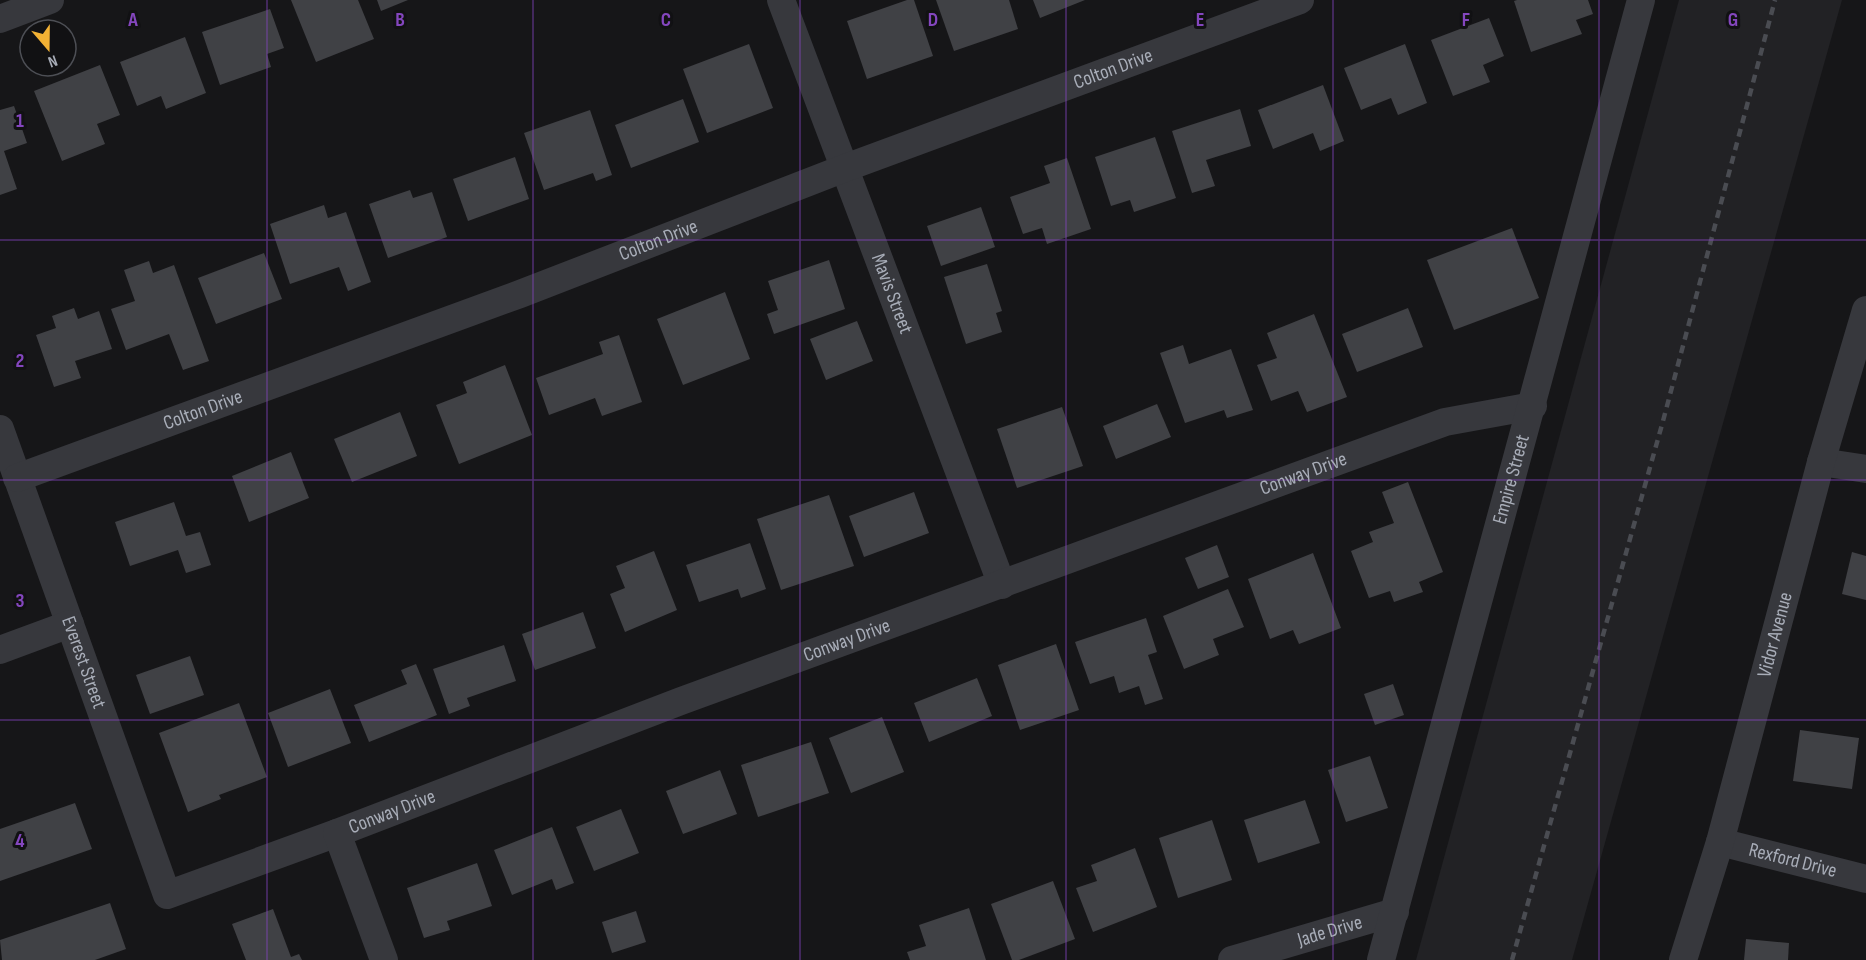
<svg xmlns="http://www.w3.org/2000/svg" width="1866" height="960" font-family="'Sofia Sans Condensed',sans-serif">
<rect width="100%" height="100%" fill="#161618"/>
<polygon fill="#222225" points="1679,0 1842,0 1572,960 1416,960"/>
<g fill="#404145">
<polygon points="291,0 358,0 374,39 316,62"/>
<polygon points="377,0 408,0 381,11"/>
<polygon points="907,0 914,0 933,56 867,79 847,21"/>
<polygon points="936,0 1009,0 1018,29 954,51"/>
<polygon points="1033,0 1085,0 1040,18"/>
<polygon points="1517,0 1588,0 1593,14 1576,20 1582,34 1531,52 1514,1"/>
<polygon points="270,9 284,48 267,54 271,67 220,85 202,32"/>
<polygon points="1489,18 1504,56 1483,65 1490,82 1453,96 1431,40"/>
<polygon points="185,37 206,93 166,109 161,96 137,106 120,62"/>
<polygon points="749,44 773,108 707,133 683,69"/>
<polygon points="1405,44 1427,103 1398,115 1391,98 1361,110 1344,68"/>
<polygon points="100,65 120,115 97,124 105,144 62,161 34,91"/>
<polygon points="1323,85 1344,141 1320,151 1313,133 1273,149 1258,110"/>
<polygon points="683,99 699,142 631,168 615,125"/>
<polygon points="14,106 27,143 4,151 17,189 0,195 0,110"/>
<polygon points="1240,109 1251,146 1206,160 1215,186 1192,193 1172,131"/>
<polygon points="590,110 612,175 596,181 593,173 544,190 524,133"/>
<polygon points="1155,137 1176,198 1134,212 1130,200 1111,206 1095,157"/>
<polygon points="515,157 529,199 468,221 453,179"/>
<polygon points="1067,158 1091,229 1047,244 1042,228 1023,234 1010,197 1050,183 1044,166"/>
<polygon points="410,190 413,198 432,192 447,237 388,258 369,204"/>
<polygon points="324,205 328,218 346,212 371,282 348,291 339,267 290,284 270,224"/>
<polygon points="981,207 995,247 941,266 927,226"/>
<polygon points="1512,228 1539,298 1454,330 1427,260"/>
<polygon points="264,253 282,299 216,324 198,278"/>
<polygon points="829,260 845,309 774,334 767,314 778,310 768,281"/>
<polygon points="149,261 153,273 174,265 209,361 183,370 169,334 126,350 111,309 135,301 124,270"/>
<polygon points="987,264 1002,311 996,313 1002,332 966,344 944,277"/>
<polygon points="725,292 750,359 683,385 657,319"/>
<polygon points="74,308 78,319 99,311 112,349 75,361 81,378 54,387 36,335 56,328 52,316"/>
<polygon points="1408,308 1423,347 1357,372 1342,334"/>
<polygon points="1314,314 1347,397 1307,412 1298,391 1271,401 1257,365 1277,358 1267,333"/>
<polygon points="857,321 873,361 826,380 810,339"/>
<polygon points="619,335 642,402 602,416 595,398 549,415 536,378 603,354 599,342"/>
<polygon points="1183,345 1189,364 1231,349 1253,410 1227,418 1224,410 1185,423 1160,353"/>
<polygon points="505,365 532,435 459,464 436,405 467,393 463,382"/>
<polygon points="1157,404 1171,437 1116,459 1103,426"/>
<polygon points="1062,407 1083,466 1017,488 997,429"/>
<polygon points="400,412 417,456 352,482 334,439"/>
<polygon points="291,452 309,498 249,522 232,476"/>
<polygon points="1408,482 1443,572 1419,582 1423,592 1394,602 1390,591 1369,598 1351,551 1373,542 1369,532 1394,523 1382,492"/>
<polygon points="914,492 929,533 864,557 849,516"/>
<polygon points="829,495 854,566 781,590 757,519"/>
<polygon points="174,502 186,536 200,532 211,565 186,573 178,550 130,566 115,522"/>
<polygon points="750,543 766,589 741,598 738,589 699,602 686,565"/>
<polygon points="1217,545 1229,577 1198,589 1185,558"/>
<polygon points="654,551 677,610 625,632 610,594 625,588 616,566"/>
<polygon points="1852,552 1866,556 1866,600 1842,594"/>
<polygon points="1313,553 1341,628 1299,644 1293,630 1270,639 1248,579"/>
<polygon points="1228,589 1244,627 1213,639 1219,655 1184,669 1163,616"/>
<polygon points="583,612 596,648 535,670 522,634"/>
<polygon points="1146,618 1157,652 1148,655 1163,699 1145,705 1139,686 1119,693 1114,676 1090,684 1075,642"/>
<polygon points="1056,644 1079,710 1020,730 998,665"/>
<polygon points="504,645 516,681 467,698 470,706 449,714 433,669"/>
<polygon points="190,656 204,695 150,714 136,675"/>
<polygon points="416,664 437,715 369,742 354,705 407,684 401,670"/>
<polygon points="977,678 992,716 929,742 914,703"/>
<polygon points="1393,684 1404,715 1375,725 1364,694"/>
<polygon points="330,689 351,743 288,767 268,713"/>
<polygon points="239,703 267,777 219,795 221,799 188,812 159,733"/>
<polygon points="882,717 904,772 851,793 829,738"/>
<polygon points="1800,730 1859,738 1852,789 1793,781"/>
<polygon points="811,742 829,793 758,817 741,765"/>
<polygon points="1370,756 1388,808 1346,822 1328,770"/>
<polygon points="720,770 737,814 683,834 666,791"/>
<polygon points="1305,800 1320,843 1258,863 1244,820"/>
<polygon points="75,803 92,849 0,881 0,829"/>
<polygon points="621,809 639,853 594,871 576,827"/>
<polygon points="1212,820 1232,880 1178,898 1159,838"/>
<polygon points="552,827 574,883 556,890 552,879 512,895 494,850"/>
<polygon points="1135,848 1157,907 1093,932 1076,888 1097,881 1091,865"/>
<polygon points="477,863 492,906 447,921 450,930 424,938 407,888"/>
<polygon points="1053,881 1075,939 1019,960 1012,960 991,904"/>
<polygon points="110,903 126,949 95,960 2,960 0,940"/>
<polygon points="969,908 986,960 910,960 907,952 926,946 919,925"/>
<polygon points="273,909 291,957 299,954 302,960 246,960 232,924"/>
<polygon points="636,911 646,942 612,953 602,922"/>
<polygon points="1746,939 1789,943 1788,960 1744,960"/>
</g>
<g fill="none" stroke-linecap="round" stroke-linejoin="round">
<g stroke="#37383d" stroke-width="28">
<path id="s1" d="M781 0 1002 585"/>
<polyline points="0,19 50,0"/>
<path id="s2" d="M0 429 167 895 337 833 681 701 1445 422 1533 406"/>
<polyline points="1821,462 1866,469"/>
<path id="s3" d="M17 478 520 294 845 168 1300 0"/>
<polyline points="0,650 70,624"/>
<polyline points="337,833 384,960"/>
<path id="s4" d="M1720 842 1866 879"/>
<path id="s5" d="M1232 960 1395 912"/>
<path id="s6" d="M1381 960 1641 0"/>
<path id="s7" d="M1683 960 1720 842 1821 462 1866 310"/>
</g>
<polyline stroke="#4a4c52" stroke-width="4.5" stroke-dasharray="8 6" stroke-linecap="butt" points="1512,960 1663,421 1775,0"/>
</g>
<path fill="none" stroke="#8446be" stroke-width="1.5" stroke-opacity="0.55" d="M267 0V960M533 0V960M800 0V960M1066 0V960M1333 0V960M1599 0V960M0 240H1866M0 480H1866M0 720H1866"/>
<g text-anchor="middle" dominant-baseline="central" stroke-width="6" stroke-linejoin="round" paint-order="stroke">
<g font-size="20" fill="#a8adb8" stroke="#111113">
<text stroke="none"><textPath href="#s3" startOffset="1170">Colton Drive</textPath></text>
<text stroke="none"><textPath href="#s3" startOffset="684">Colton Drive</textPath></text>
<text stroke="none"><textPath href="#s1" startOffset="314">Mavis Street</textPath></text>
<text stroke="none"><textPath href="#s3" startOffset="198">Colton Drive</textPath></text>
<text stroke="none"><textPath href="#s2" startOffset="1707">Conway Drive</textPath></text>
<text stroke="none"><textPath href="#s6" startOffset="498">Empire Street</textPath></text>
<text stroke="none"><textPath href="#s7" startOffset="338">Vidor Avenue</textPath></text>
<text stroke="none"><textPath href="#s2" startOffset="1221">Conway Drive</textPath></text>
<text stroke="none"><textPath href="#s2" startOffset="248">Everest Street</textPath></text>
<text stroke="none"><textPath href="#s2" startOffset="735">Conway Drive</textPath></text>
<text stroke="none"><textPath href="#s4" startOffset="75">Rexford Drive</textPath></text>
<text stroke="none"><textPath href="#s5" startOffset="102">Jade Drive</textPath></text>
</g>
</g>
<g font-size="20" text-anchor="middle" font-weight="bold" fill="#8446be" stroke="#111113" stroke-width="6" stroke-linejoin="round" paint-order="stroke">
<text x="133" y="26">A</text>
<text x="400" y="26">B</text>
<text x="666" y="26">C</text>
<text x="933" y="26">D</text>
<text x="1200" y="26">E</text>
<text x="1466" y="26">F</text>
<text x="1733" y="26">G</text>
<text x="20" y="127">1</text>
<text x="20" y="367">2</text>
<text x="20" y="607">3</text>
<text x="20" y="847">4</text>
</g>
<g transform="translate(48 48) rotate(160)"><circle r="28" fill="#111113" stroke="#4d4f55" stroke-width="1.5"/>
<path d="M0-4.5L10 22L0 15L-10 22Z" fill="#f2b134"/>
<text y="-9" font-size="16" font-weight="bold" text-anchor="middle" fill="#a8adb8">N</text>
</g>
</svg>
